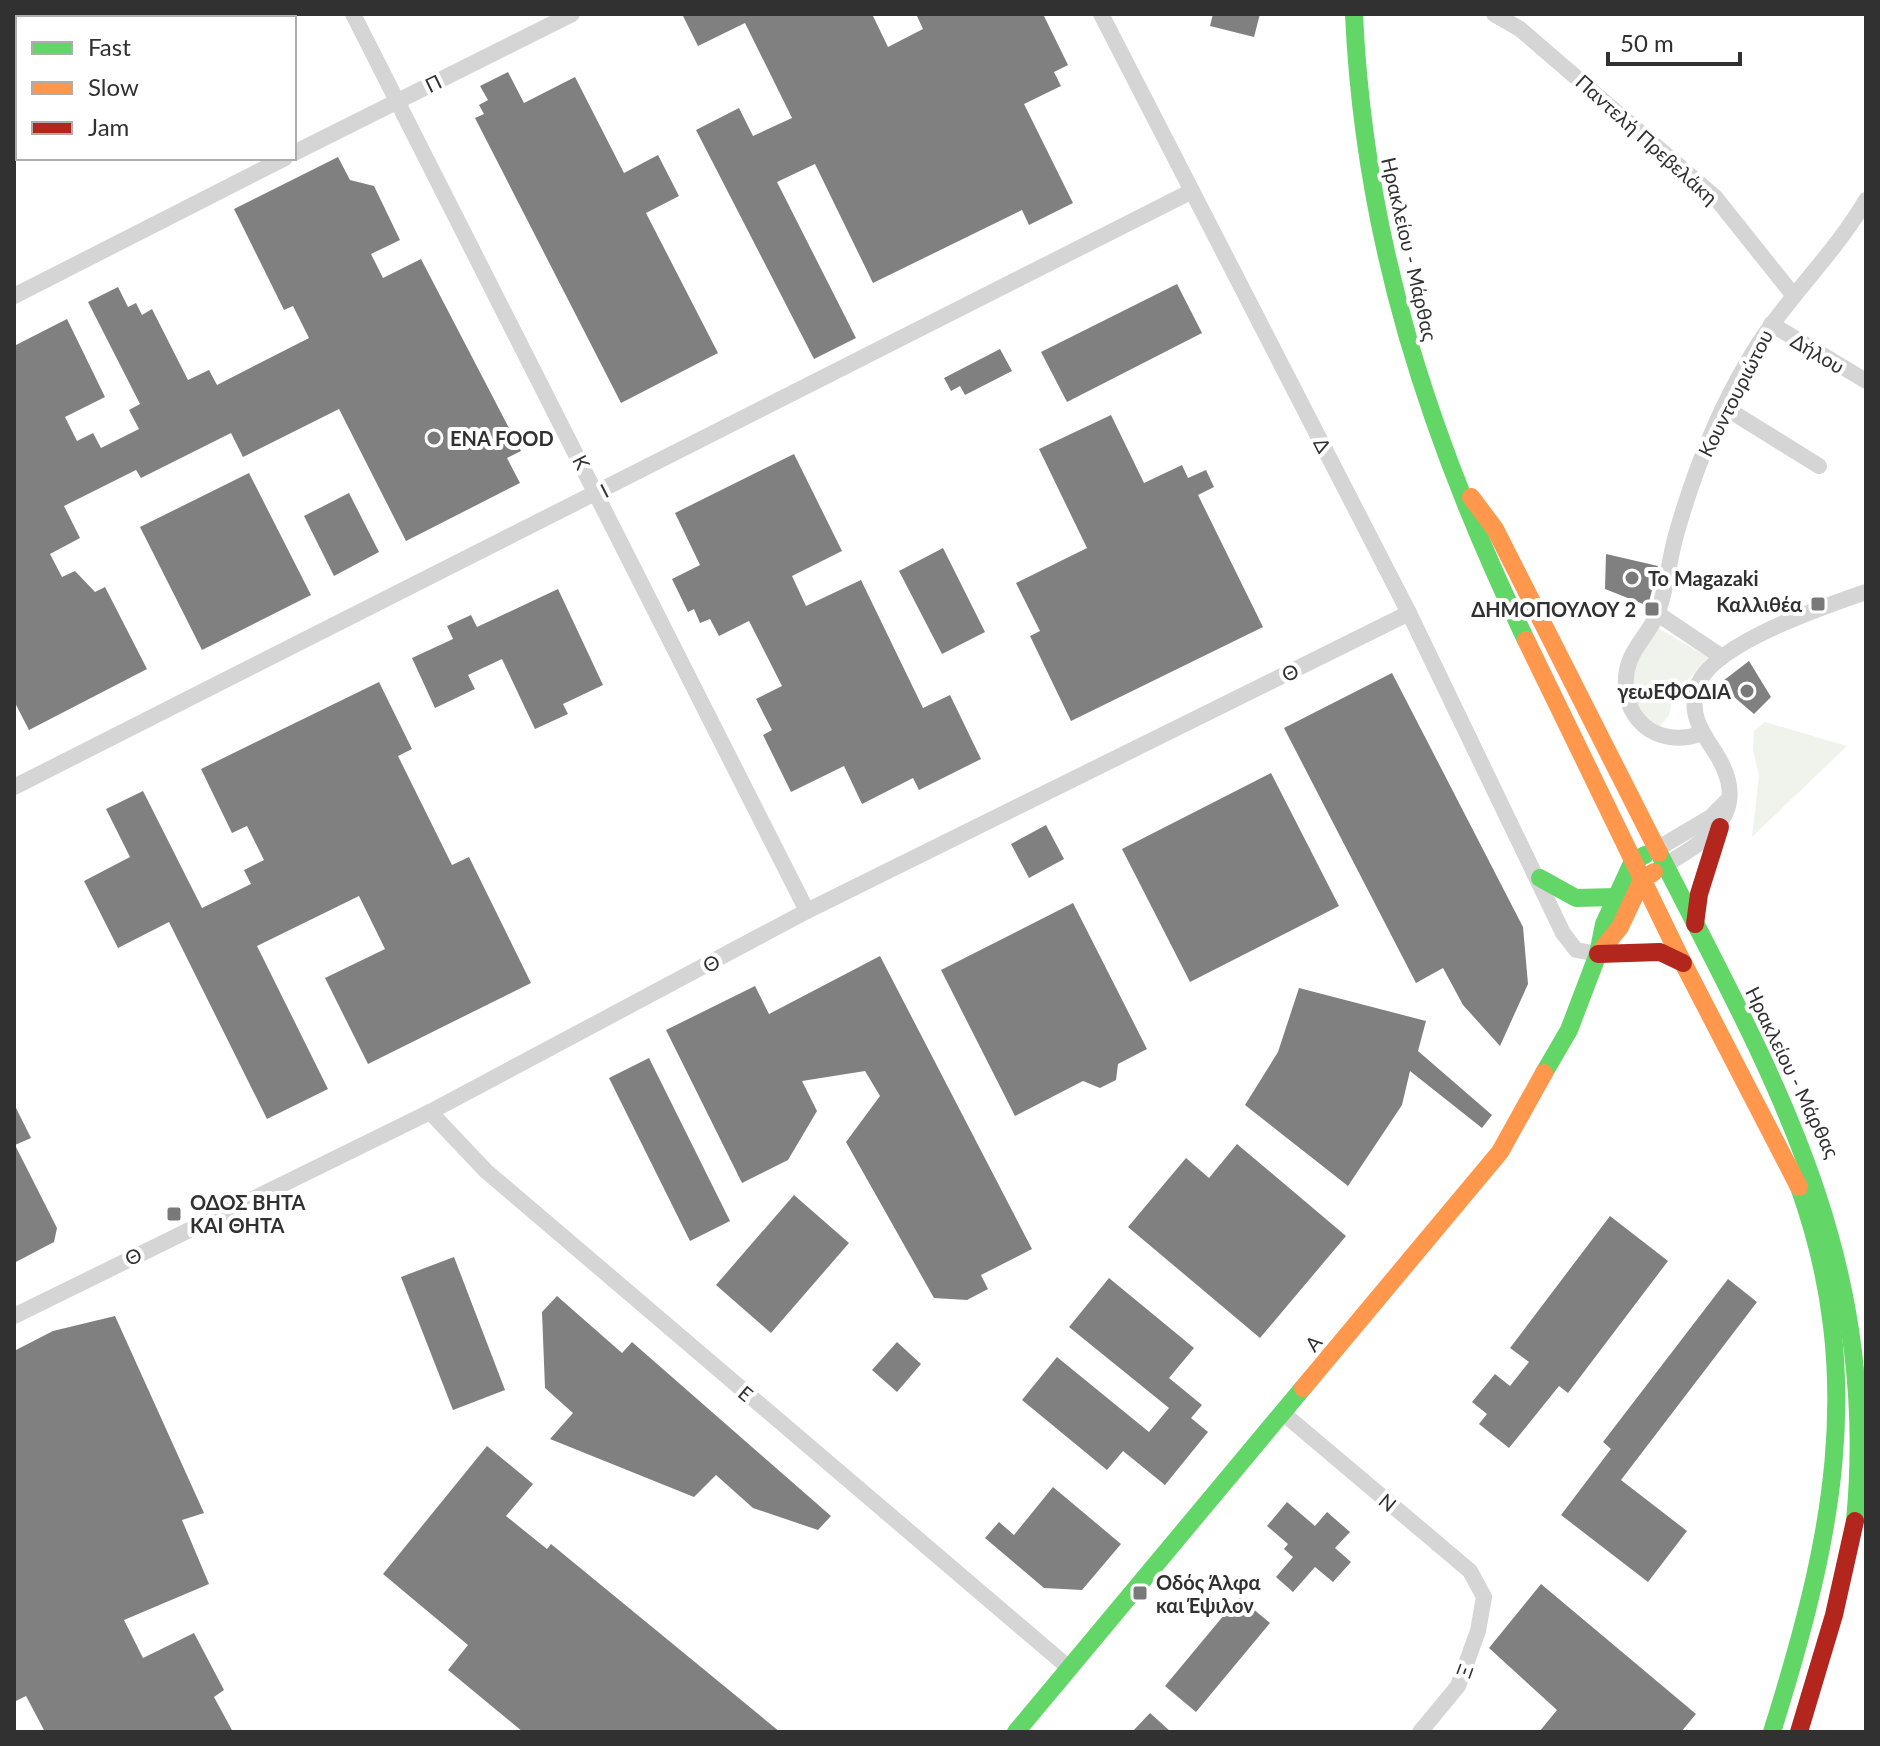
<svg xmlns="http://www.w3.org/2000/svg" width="1880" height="1746" font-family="Lato,sans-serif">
<rect width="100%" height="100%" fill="#fff"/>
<g fill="#f0f3ec">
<polygon points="1656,627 1708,657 1673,697 1669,715 1660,726 1631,709 1631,660"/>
<polygon points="1765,722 1847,746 1752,837 1759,776 1753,750 1754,731"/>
</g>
<g fill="#808080">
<polygon points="682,14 872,14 888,47 923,29 916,14 1043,14 1068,65 1054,72 1061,86 1024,104 1073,203 1029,225 1022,210 873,283 815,164 777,182 856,338 814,359 696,130 739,108 753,136 792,118 745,23 698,46"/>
<polygon points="1213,14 1260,14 1254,37 1210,26"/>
<polygon points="508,72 524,103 575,77 624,173 658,155 679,196 646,213 718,353 621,403 475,118 484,114 479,105 488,100 480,86"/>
<polygon points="338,157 350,180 374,186 400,240 371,254 383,278 421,259 521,451 507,458 520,483 406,541 339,409 243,457 231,433 141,478 136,470 64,506 80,538 50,554 62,577 75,571 95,592 105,587 147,669 29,730 14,701 14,346 67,319 105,397 65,417 77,441 93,433 101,448 139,429 129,410 140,404 88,302 118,287 128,307 136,303 142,315 152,309 188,380 209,370 217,385 309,338 293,306 284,310 234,209"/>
<polygon points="1177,284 1202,333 1067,402 1041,352"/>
<polygon points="1000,349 1012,371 965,395 960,386 951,391 944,378"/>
<polygon points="1111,415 1144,483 1182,465 1188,478 1206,470 1214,487 1198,495 1263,627 1071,721 1030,636 1040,631 1016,583 1087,548 1039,449"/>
<polygon points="794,454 842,551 792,576 806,606 861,580 923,708 950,695 981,759 919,790 913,778 862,804 844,766 791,792 763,735 772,730 756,699 782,686 749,621 719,636 710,619 700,623 694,609 688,612 672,579 700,565 675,513"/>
<polygon points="249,473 311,595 202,650 140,527"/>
<polygon points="349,493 379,552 334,576 304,516"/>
<polygon points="943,548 985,632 942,654 899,571"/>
<polygon points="1606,554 1658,566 1648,606 1605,589"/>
<polygon points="558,589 603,685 563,704 568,714 535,729 502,659 468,675 475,689 435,708 412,658 453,639 447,626 471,615 477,627"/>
<polygon points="1749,661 1771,697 1754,714 1719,684"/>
<polygon points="1392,673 1523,927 1528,984 1500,1046 1463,1005 1443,968 1416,983 1284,728"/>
<polygon points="379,682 412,749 398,756 452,865 469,857 531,983 368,1064 325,978 385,949 359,896 257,946 328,1089 267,1119 169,922 118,948 84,881 130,857 106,809 143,791 202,908 251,884 244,870 264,860 247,826 232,833 201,769"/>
<polygon points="1271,773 1339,906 1190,982 1122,849"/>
<polygon points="1046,825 1064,859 1029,878 1011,844"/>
<polygon points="1073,903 1147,1049 1118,1064 1116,1080 1100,1088 1083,1081 1015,1116 941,970"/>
<polygon points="880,956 1032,1249 981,1275 988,1289 967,1300 934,1298 846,1142 880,1096 865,1071 802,1081 817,1111 788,1160 742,1183 666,1030 755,986 769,1014"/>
<polygon points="1299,988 1426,1021 1418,1051 1492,1115 1482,1128 1410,1071 1402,1105 1348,1186 1245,1105 1278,1052"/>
<polygon points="649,1058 730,1221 690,1241 609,1078"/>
<polygon points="14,1104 31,1138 15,1145 57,1228 54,1242 14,1263"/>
<polygon points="1237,1144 1346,1236 1260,1338 1128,1227 1186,1158 1209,1178"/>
<polygon points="794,1195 849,1243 771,1333 716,1285"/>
<polygon points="1610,1216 1668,1261 1568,1393 1559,1386 1509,1448 1479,1424 1487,1414 1472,1402 1495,1374 1510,1386 1529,1362 1510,1348"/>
<polygon points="454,1257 505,1390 453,1410 401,1277"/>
<polygon points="1109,1278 1194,1348 1169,1378 1202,1405 1191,1418 1208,1432 1165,1485 1123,1451 1107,1470 1022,1400 1057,1357 1149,1432 1169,1408 1069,1327"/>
<polygon points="1728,1279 1757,1302 1621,1480 1687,1531 1648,1582 1561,1515 1611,1449 1603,1442"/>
<polygon points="557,1296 622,1353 632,1342 831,1516 818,1530 753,1508 716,1475 694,1497 550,1439 573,1413 545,1388 542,1312"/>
<polygon points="115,1316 204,1513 182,1520 209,1584 124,1620 143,1658 194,1633 224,1690 214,1697 233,1732 45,1732 26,1696 14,1702 14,1351 53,1331"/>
<polygon points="897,1342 921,1364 897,1392 872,1370"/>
<polygon points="487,1446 533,1484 506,1516 547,1549 551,1544 780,1732 523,1732 448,1670 468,1645 383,1574"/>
<polygon points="1053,1487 1121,1544 1082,1590 1044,1588 985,1538 999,1522 1014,1535"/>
<polygon points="1287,1502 1315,1526 1327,1512 1350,1532 1335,1548 1351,1562 1333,1582 1315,1567 1293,1592 1276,1577 1293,1557 1284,1549 1288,1544 1267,1526"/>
<polygon points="1541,1584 1696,1714 1681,1732 1539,1732 1557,1710 1489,1648"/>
<polygon points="1239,1597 1270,1623 1196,1712 1165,1686"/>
<polygon points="1150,1713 1171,1732 1132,1732"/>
</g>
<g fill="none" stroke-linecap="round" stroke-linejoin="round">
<g stroke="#d5d5d5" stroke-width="16">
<polyline points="353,14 807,911"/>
<polyline points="1101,14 1409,613 1563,933 1576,950 1598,954"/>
<polyline points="1494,14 1520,29 1715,197 1794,296"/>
<polyline points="294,153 572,14"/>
<polyline points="14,296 285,158"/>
<polyline points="1771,324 1866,381"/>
<polyline points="1724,407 1819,466"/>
<polyline points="1658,614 1722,657"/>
<path d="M1700 734C1656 749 1618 717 1627 670 1631 648 1651 632 1658 612 1667 587 1669 560 1676 535 1693 475 1716 415 1748 361 1781 303 1832 258 1866 200"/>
<polyline points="14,787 1192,191"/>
<polyline points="1657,849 1711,817 1727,801"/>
<path d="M1665 865C1711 838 1753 811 1715 752 1702 732 1690 716 1696 690 1706 645 1826 606 1866 592"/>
<polyline points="430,1112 486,1171 1068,1667"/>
<polyline points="14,1316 430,1112 807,911 1409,613"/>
<polyline points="1284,1414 1470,1571 1484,1597 1478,1631 1458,1686 1420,1732"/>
</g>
<g stroke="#63d668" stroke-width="18">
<path d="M1354 14C1364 239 1429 438 1526 640"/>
<path d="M1659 853C1773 1076 1880 1256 1855 1521"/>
<polyline points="1540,878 1576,898 1616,897"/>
<polyline points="1544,1073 1569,1030 1598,954 1604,924 1633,861 1645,855"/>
<polyline points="1016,1732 1303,1388"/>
<path d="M1772 1732C1831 1544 1868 1380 1799 1187"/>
</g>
<g stroke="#ff974d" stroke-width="18">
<polyline points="1471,497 1495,529 1659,853"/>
<polyline points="1526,640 1679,955 1799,1187"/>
<polyline points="1600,952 1620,927 1642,880 1654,872"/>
<polyline points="1303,1388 1500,1152 1544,1073"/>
</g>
<g stroke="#b3261e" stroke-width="18">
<polyline points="1695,924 1699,894 1720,827"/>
<polyline points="1598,954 1660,952 1683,963"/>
<polyline points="1799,1732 1834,1615 1855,1521"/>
</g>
</g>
<g fill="#797979" stroke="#fff" stroke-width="3">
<circle cx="434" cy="438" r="8"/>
<circle cx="1632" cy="578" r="8"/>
<rect x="1810" y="596" width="16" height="16" rx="4"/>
<rect x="1644" y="601" width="16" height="16" rx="4"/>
<circle cx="1747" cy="691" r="8"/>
<rect x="166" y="1206" width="16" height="16" rx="4"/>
<rect x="1132" y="1585" width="16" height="16" rx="4"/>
</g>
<g text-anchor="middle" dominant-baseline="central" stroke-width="8" stroke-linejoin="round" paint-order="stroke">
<g font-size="20" fill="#313131" stroke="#fff">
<text transform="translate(433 83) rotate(-26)">Π</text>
<text transform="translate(1647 139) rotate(42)">Παντελή Πρεβελάκη</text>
<text transform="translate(1410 249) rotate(77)">Ηρακλείου - Μάρθας</text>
<text transform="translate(1818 353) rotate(31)">Δήλου</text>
<text transform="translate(1735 393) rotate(-63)">Κουντουριώτου</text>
<text transform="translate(1323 445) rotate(63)">Δ</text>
<text transform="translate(582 462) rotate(63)">Κ</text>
<text transform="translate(604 490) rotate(-27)">Ι</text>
<text transform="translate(1290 672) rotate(-26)">Θ</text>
<text transform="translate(711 963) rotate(-28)">Θ</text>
<text transform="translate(1793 1072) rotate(64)">Ηρακλείου - Μάρθας</text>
<text transform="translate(133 1256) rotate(-27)">Θ</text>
<text transform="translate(1313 1343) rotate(-50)">Α</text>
<text transform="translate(746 1393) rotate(40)">Ε</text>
<text transform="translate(1388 1502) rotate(40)">Ν</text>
<text transform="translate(1464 1671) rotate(-70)">Ξ</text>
</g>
<g font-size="20" font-weight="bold" fill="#313131" stroke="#fff" text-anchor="start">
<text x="450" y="438">ENA FOOD</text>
<text x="1648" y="578">To Magazaki</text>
<text x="1802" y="604" text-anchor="end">Καλλιθέα</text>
<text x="1636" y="609" text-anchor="end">ΔΗΜΟΠΟΥΛΟΥ 2</text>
<text x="1731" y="691" text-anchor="end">γεωΕΦΟΔΙΑ</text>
<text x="190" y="1202">ΟΔΟΣ ΒΗΤΑ<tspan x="190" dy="23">ΚΑΙ ΘΗΤΑ</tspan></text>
<text x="1156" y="1582">Οδός Άλφα<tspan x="1156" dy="23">και Έψιλον</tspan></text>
</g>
</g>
<rect width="1880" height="1746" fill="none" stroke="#313131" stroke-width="32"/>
<rect x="16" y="16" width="280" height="144" fill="#ffffff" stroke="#adadad" stroke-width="2"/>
<rect x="32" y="42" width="40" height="12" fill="#63d668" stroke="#adadad" stroke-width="2"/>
<text x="88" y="56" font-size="24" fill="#313131">Fast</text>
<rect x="32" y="82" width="40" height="12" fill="#ff974d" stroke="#adadad" stroke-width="2"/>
<text x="88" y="96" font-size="24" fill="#313131">Slow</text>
<rect x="32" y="122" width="40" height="12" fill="#b3261e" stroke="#adadad" stroke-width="2"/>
<text x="88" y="136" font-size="24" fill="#313131">Jam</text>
<path d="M1608 52v12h132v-12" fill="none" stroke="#313131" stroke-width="4"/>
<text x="1620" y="52" font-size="24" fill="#313131" stroke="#ffffff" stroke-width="6" paint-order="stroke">50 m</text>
</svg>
